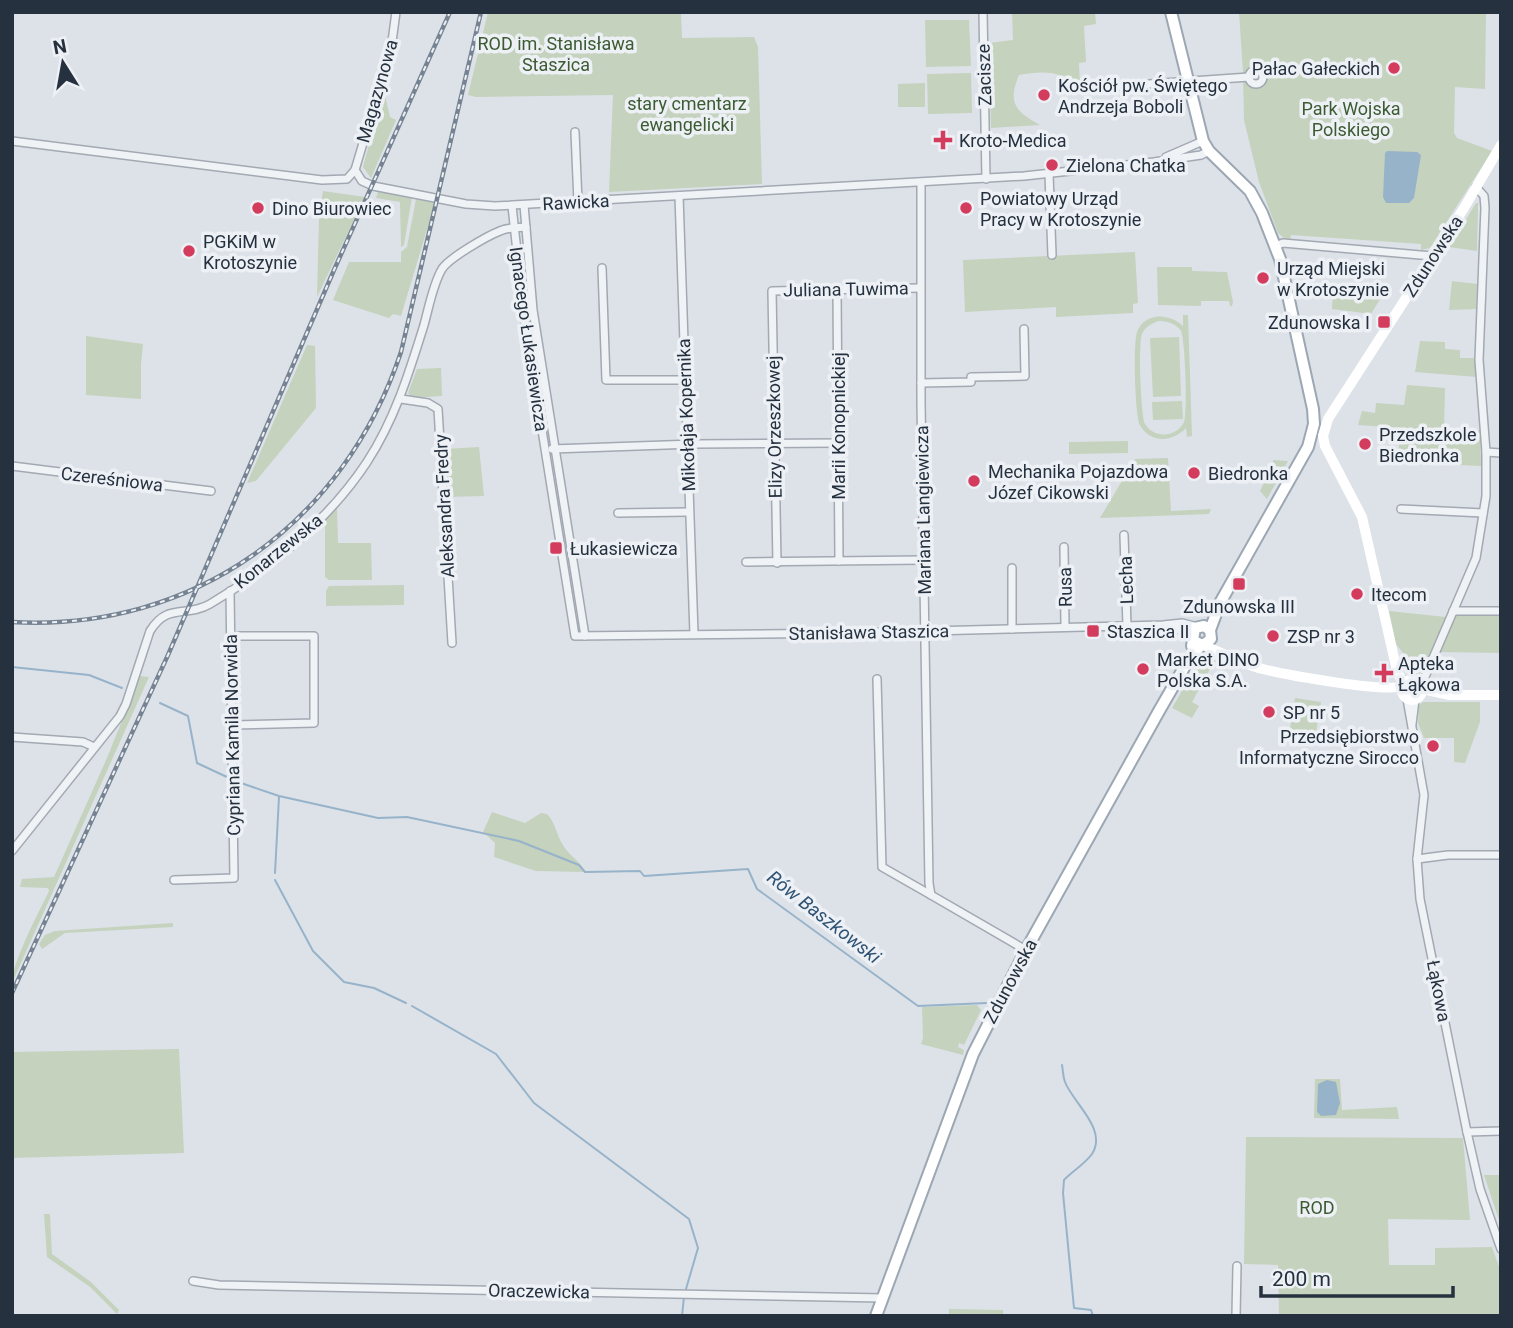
<svg xmlns="http://www.w3.org/2000/svg" width="1513" height="1328" font-family="Roboto,sans-serif">
<rect width="100%" height="100%" fill="#dde2e8"/>
<g fill="#c5d2be" fill-rule="evenodd">
<polygon points="488,12 681,12 682,38 754,37 758,47 762,184 609,192 613,95 476,97 468,95"/>
<path d="M1012 12H1095L1096 24 1084 26 1086 62 1079 63 1080 84H1073C1058 69 1039 72 1019 75 1007 104 1016 111 1040 125L991 128 989 43 1013 40Z"/>
<polygon points="1239,12 1486,12 1485,89 1455,87 1454,133 1457,138 1492,151 1430,248 1421,250 1421,244 1291,235 1290,240 1284,238 1278,233 1259,182 1244,120 1243,72"/>
<polygon points="925,20 969,20 971,66 926,67"/>
<polygon points="971,73 972,113 928,114 927,74"/>
<polygon points="925,83 925,107 898,107 898,84"/>
<polygon points="384,91 390,117 396,120 371,178 363,167 364,163"/>
<polygon points="323,191 365,197 317,297 319,216"/>
<polygon points="378,192 412,197 404,245 401,247 400,202 376,198"/>
<polygon points="416,199 435,203 401,316 393,314 389,318 333,300 349,262 401,262 401,252 407,247"/>
<polygon points="1476,203 1478,203 1478,208 1477,251 1449,247"/>
<polygon points="1135,252 1138,303 1133,304 1133,313 1056,317 1056,307 965,312 963,260"/>
<polygon points="1157,267 1192,267 1192,271 1227,272 1233,302 1232,306 1230,306 1229,301 1201,301 1201,306 1158,305"/>
<polygon points="1355,281 1382,291 1382,296 1371,314 1332,309 1333,288 1353,288"/>
<polygon points="1452,281 1477,284 1476,309 1449,310"/>
<path d="M1183 315H1188L1192 436 1187 437 1186 428C1173 442 1150 444 1140 425 1135 415 1133 343 1137 332 1145 312 1169 313 1183 326ZM1158 321C1166 321 1176 323 1181 331 1185 338 1188 414 1184 422 1181 428 1175 433 1168 434 1159 436 1150 432 1145 424 1141 416 1138 343 1142 334 1145 327 1151 324 1158 321Z"/>
<polygon points="86,336 143,344 141,364 141,399 86,395"/>
<polygon points="1179,337 1181,396 1153,397 1150,338"/>
<polygon points="1420,341 1445,342 1445,349 1460,350 1460,358 1476,358 1477,377 1415,372"/>
<polygon points="307,345 315,346 316,408 256,481 247,483"/>
<polygon points="441,368 442,396 411,398 408,393 417,369"/>
<polygon points="1407,385 1445,388 1444,431 1480,430 1481,466 1398,462 1400,428 1358,425 1362,411 1375,413 1376,403 1404,405"/>
<polygon points="1182,401 1183,419 1153,420 1152,402"/>
<polygon points="1128,441 1128,453 1069,454 1069,442"/>
<polygon points="479,447 484,496 448,497 444,449"/>
<polygon points="1168,458 1171,511 1211,509 1209,514 1100,518 1135,459"/>
<polygon points="1273,460 1288,461 1267,499 1260,491 1272,467 1267,464 1273,463"/>
<polygon points="337,507 338,543 371,543 372,580 329,580 325,577 325,520"/>
<polygon points="404,585 404,605 326,606 326,591 329,586"/>
<polygon points="1389,611 1446,617 1425,669 1418,677 1412,677 1409,675 1411,673 1403,653 1396,644"/>
<polygon points="1455,616 1501,616 1501,653 1439,652"/>
<polygon points="1206,656 1226,665 1210,669 1192,702 1199,706 1192,718 1172,708 1201,658"/>
<path d="M140 676 149 677 12 983C12 962 39 912 49 891L48 888 20 887 22 879 54 877 107 758Z"/>
<polygon points="1295,698 1321,702 1314,744 1288,740"/>
<polygon points="1423,702 1480,702 1480,722 1465,763 1454,762 1454,738 1424,738 1418,723 1419,705"/>
<path d="M492 812 525 823 541 813 547 814C556 823 556 835 563 845 569 856 580 860 585 872L536 871 494 857 495 843 483 832Z"/>
<polygon points="173,923 173,927 65,933 42,949 39,944 45,935 55,931"/>
<polygon points="977,1005 981,1010 964,1045 959,1043 958,1047 964,1050 963,1055 921,1044 923,1038 922,1007"/>
<polygon points="179,1049 184,1153 12,1158 12,1052"/>
<polygon points="1315,1079 1340,1079 1342,1110 1397,1107 1399,1119 1314,1118"/>
<polygon points="1246,1137 1463,1138 1470,1220 1388,1219 1389,1265 1435,1265 1435,1248 1492,1247 1501,1272 1501,1316 1279,1316 1278,1265 1244,1264"/>
<polygon points="1484,1175 1501,1175 1501,1220 1499,1220"/>
<polygon points="44,1214 50,1214 52,1254 91,1282 119,1310 117,1314 90,1287 47,1257"/>
<polygon points="949,1309 1003,1310 1003,1316 949,1316"/>
</g>
<g fill="#97b3ca">
<polygon points="1387,151 1417,152 1421,155 1414,198 1409,203 1386,203 1383,197 1385,153"/>
<polygon points="1327,1080 1336,1082 1340,1103 1336,1115 1321,1116 1317,1112 1318,1084"/>
</g>
<g fill="none" stroke-linecap="round" stroke-linejoin="round">
<g stroke="#97b3ca" stroke-width="2">
<polyline points="12,667 89,675 122,688"/>
<polyline points="160,703 188,716 197,763 229,778"/>
<polyline points="238,782 279,796 378,818 407,817 519,841 579,865 585,872 640,871 644,876 748,869 757,889 918,1006 987,1003"/>
<polyline points="275,873 279,797"/>
<polyline points="275,880 313,951 344,982 374,988 406,1003"/>
<polyline points="412,1006 496,1054 534,1103 689,1219 698,1248 686,1289"/>
<path d="M1062 1065C1063 1070 1063 1077 1065 1082 1073 1103 1108 1129 1092 1154 1084 1165 1072 1171 1064 1180L1063 1193 1074 1308 1091 1310 1093 1316"/>
<polyline points="682,1316 684,1297"/>
</g>
<g stroke="#a2a9b2" stroke-width="10">
<g id="street">
<polyline points="983,12 986,179"/>
<circle cx="1256" cy="77" r="7"/>
<polyline points="1078,89 1249,77"/>
<polyline points="575,132 578,202"/>
<polyline points="12,141 322,180 347,179 355,170 391,49 396,12"/>
<polyline points="1166,157 1203,141"/>
<polyline points="355,170 362,181 373,186 466,204 495,206 1024,176 1154,162 1201,155 1209,151"/>
<polyline points="1049,174 1052,255"/>
<polyline points="921,183 921,403 929,883 931,895 1026,950"/>
<polyline points="679,196 694,634"/>
<polyline points="524,205 533,310 585,636"/>
<polyline points="512,206 525,324 575,636 851,633 1163,625 1182,623 1198,627"/>
<polyline points="1275,246 1283,243 1432,256"/>
<polyline points="602,268 606,380 685,380"/>
<polyline points="837,290 839,561"/>
<polyline points="921,383 971,382 971,377 1025,376 1024,329"/>
<polyline points="401,399 428,403 438,409 452,643"/>
<polyline points="552,449 694,444 838,443"/>
<polyline points="1486,452 1501,453"/>
<polyline points="12,466 211,491"/>
<polyline points="1401,509 1483,513"/>
<polyline points="618,513 689,512"/>
<polyline points="1124,535 1127,626"/>
<polyline points="1064,547 1065,627"/>
<polyline points="746,562 923,560"/>
<polyline points="777,563 772,291 920,288"/>
<polyline points="1012,568 1012,629"/>
<polyline points="1453,611 1501,611"/>
<polyline points="1167,626 1192,634"/>
<polyline points="231,636 314,636 314,723 232,725"/>
<polyline points="877,679 882,867 931,895"/>
<polyline points="1421,686 1476,558 1486,496 1486,452 1479,360 1485,208 1484,196 1476,187"/>
<polyline points="1407,699 1424,795 1417,859 1420,899 1467,1132 1480,1189 1501,1249"/>
<polyline points="1412,724 1415,700"/>
<polyline points="12,737 83,742 94,747"/>
<path d="M12 851 120 716 126 704 150 631C168 602 186 618 210 604 269 569 329 520 367 462 395 419 409 373 424 325 429 307 433 284 442 269 449 258 487 236 500 231 508 227 517 228 526 227"/>
<polyline points="1417,859 1448,855 1501,855"/>
<polyline points="174,880 234,878 230,591"/>
<polyline points="1467,1132 1501,1131"/>
<polyline points="193,1281 219,1285 883,1298"/>
<polyline points="1236,1316 1237,1266"/>
</g>
</g>
<g stroke="#9ca7b4" stroke-width="14">
<g id="primary">
<polyline points="1171,12 1203,141 1209,151 1250,191 1262,213 1280,259 1313,409 1314,424 1308,447 1220,603 1210,630 1211,639 1203,645 1194,641"/>
<polyline points="1192,646 1195,628 1204,626 1210,630"/>
<polyline points="876,1316 973,1054 1026,950 1159,711 1185,666 1201,645"/>
</g>
</g>
<use href="#street" stroke="#f0f3f6" stroke-width="7"/>
<g stroke="#fff" stroke-width="10">
<path d="M1203 645C1222 653 1243 664 1263 669 1286 675 1386 693 1403 686"/>
<circle cx="1412" cy="690" r="10"/>
<polyline points="1404,685 1397,671 1362,517 1325,446 1323,436 1328,419 1464,208 1501,145"/>
<polyline points="1422,689 1450,695 1501,695"/>
</g>
<use href="#primary" stroke="#fff" stroke-width="10"/>
<g stroke="#768392" stroke-width="4.5">
<g id="rail">
<path d="M12 622C194 632 344 523 401 352L481 12"/>
<polyline points="12,993 168,655 334,270 450,12"/>
</g>
</g>
<use href="#rail" stroke="#edf1f5" stroke-width="2" stroke-dasharray="5" stroke-linecap="butt"/>
</g>
<g fill="#d33c5d" stroke="#edf1f5" stroke-width="2.5">
<circle cx="1394" cy="68" r="7"/>
<circle cx="1044" cy="95" r="7"/>
<path d="M939.5 129.5h7v7h7v7h-7v7h-7v-7h-7v-7h7z"/>
<circle cx="1052" cy="165" r="7"/>
<circle cx="258" cy="208" r="7"/>
<circle cx="966" cy="208" r="7"/>
<circle cx="189" cy="251" r="7"/>
<circle cx="1263" cy="278" r="7"/>
<rect x="1377" y="315" width="14" height="14" rx="3.5"/>
<circle cx="1365" cy="444" r="7"/>
<circle cx="1194" cy="473" r="7"/>
<circle cx="974" cy="481" r="7"/>
<rect x="549" y="541" width="14" height="14" rx="3.5"/>
<rect x="1232" y="577" width="14" height="14" rx="3.5"/>
<circle cx="1357" cy="594" r="7"/>
<rect x="1086" y="624" width="14" height="14" rx="3.5"/>
<circle cx="1273" cy="636" r="7"/>
<circle cx="1143" cy="669" r="7"/>
<path d="M1380.5 662.5h7v7h7v7h-7v7h-7v-7h-7v-7h7z"/>
<circle cx="1269" cy="712" r="7"/>
<circle cx="1433" cy="746" r="7"/>
</g>
<g text-anchor="middle" dominant-baseline="central" stroke-width="7" stroke-linejoin="round" paint-order="stroke">
<g font-size="18" fill="#3d5b33" stroke="#edf1f5">
<text x="556" y="43">ROD im. Stanisława<tspan x="556" dy="21">Staszica</tspan></text>
<text x="687" y="103">stary cmentarz<tspan x="687" dy="21">ewangelicki</tspan></text>
<text x="1351" y="108">Park Wojska<tspan x="1351" dy="21">Polskiego</tspan></text>
<text x="1317" y="1207">ROD</text>
</g>
<g font-size="18" fill="#26313f" stroke="#edf1f5" text-anchor="start">
<text x="1380" y="68" text-anchor="end">Pałac Gałeckich</text>
<text x="1058" y="85">Kościół pw. Świętego<tspan x="1058" dy="21">Andrzeja Boboli</tspan></text>
<text x="959" y="140">Kroto-Medica</text>
<text x="1066" y="165">Zielona Chatka</text>
<text x="980" y="198">Powiatowy Urząd<tspan x="980" dy="21">Pracy w Krotoszynie</tspan></text>
<text x="272" y="208">Dino Biurowiec</text>
<text x="203" y="241">PGKiM w<tspan x="203" dy="21">Krotoszynie</tspan></text>
<text x="1277" y="268">Urząd Miejski<tspan x="1277" dy="21">w Krotoszynie</tspan></text>
<text x="1370" y="322" text-anchor="end">Zdunowska I</text>
<text x="1379" y="434">Przedszkole<tspan x="1379" dy="21">Biedronka</tspan></text>
<text x="988" y="471">Mechanika Pojazdowa<tspan x="988" dy="21">Józef Cikowski</tspan></text>
<text x="1208" y="473">Biedronka</text>
<text x="570" y="548">Łukasiewicza</text>
<text x="1371" y="594">Itecom</text>
<text x="1239" y="606" text-anchor="middle">Zdunowska III</text>
<text x="1107" y="631">Staszica II</text>
<text x="1287" y="636">ZSP nr 3</text>
<text x="1157" y="659">Market DINO<tspan x="1157" dy="21">Polska S.A.</tspan></text>
<text x="1398" y="663">Apteka<tspan x="1398" dy="21">Łąkowa</tspan></text>
<text x="1283" y="712">SP nr 5</text>
<text x="1419" y="736" text-anchor="end">Przedsiębiorstwo<tspan x="1419" dy="21">Informatyczne Sirocco</tspan></text>
</g>
<g font-size="18" fill="#26313f" stroke="#edf1f5">
<text transform="translate(984 75) rotate(-92)">Zacisze</text>
<text transform="translate(377 91) rotate(-74)">Magazynowa</text>
<text transform="translate(576 202) rotate(-3)">Rawicka</text>
<text transform="translate(1433 256) rotate(-57)">Zdunowska</text>
<text transform="translate(846 289) rotate(-1)">Juliana Tuwima</text>
<text transform="translate(529 339) rotate(82)">Ignacego Łukasiewicza</text>
<text transform="translate(686 415) rotate(-92)">Mikołaja Kopernika</text>
<text transform="translate(838 426) rotate(-90)">Marii Konopnickiej</text>
<text transform="translate(774 427) rotate(-91)">Elizy Orzeszkowej</text>
<text transform="translate(112 479) rotate(7)">Czereśniowa</text>
<text transform="translate(444 506) rotate(-93)">Aleksandra Fredry</text>
<text transform="translate(923 510) rotate(-91)">Mariana Langiewicza</text>
<text transform="translate(278 551) rotate(-39)">Konarzewska</text>
<text transform="translate(1126 580) rotate(-92)">Lecha</text>
<text transform="translate(1065 587) rotate(-91)">Rusa</text>
<text transform="translate(869 632) rotate(-1)">Stanisława Staszica</text>
<text transform="translate(232 735) rotate(-91)">Cypriana Kamila Norwida</text>
<text transform="translate(1010 981) rotate(-62)">Zdunowska</text>
<text transform="translate(1439 991) rotate(79)">Łąkowa</text>
<text transform="translate(539 1291) rotate(1)">Oraczewicka</text>
</g>
<g font-size="19" font-style="italic" fill="#2f5374" stroke="#edf1f5">
<text transform="translate(824 917) rotate(38)">Rów Baszkowski</text>
</g>
</g>
<rect width="1513" height="1328" fill="none" stroke="#26313f" stroke-width="28"/>
<g transform="translate(63 63) rotate(349)" stroke="#edf1f5" stroke-width="5" paint-order="stroke">
<path d="M0-5L12 26L0 18L-12 26Z" fill="#26313f"/>
<text y="-10" font-size="19" font-weight="bold" text-anchor="middle" fill="#26313f">N</text>
</g>
<path d="M1261 1286v10h192v-10" fill="none" stroke="#26313f" stroke-width="3.5"/>
<text x="1272" y="1286" font-size="21" fill="#26313f" stroke="#edf1f5" stroke-width="5" paint-order="stroke">200 m</text>
</svg>
